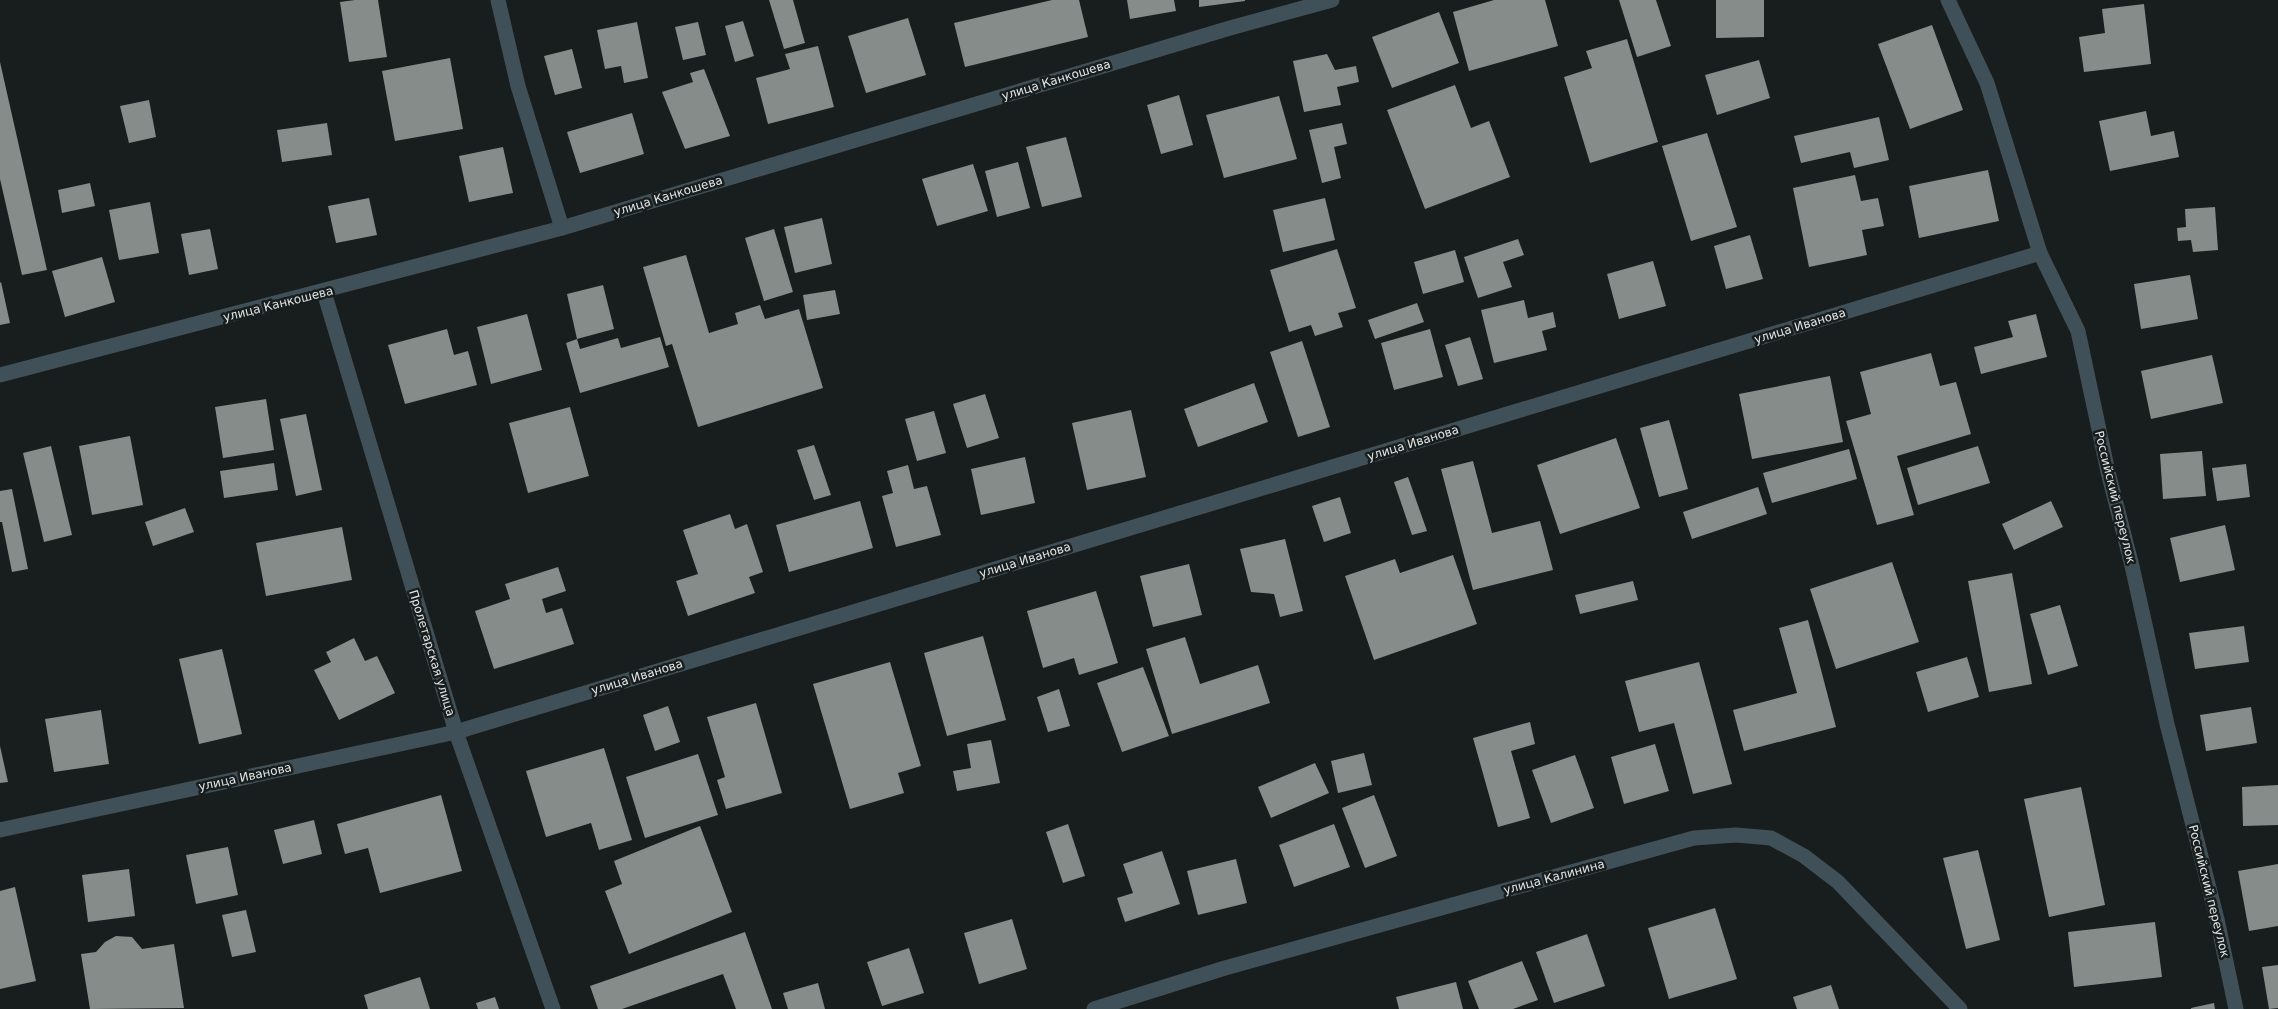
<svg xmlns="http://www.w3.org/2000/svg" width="2278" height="1009" font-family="'DejaVu Sans',sans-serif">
<rect width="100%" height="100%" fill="#181d1d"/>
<g fill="#868c8a">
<polygon points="355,0 378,0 387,57 349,62 340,2"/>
<polygon points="769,0 793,0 805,43 784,49"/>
<polygon points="1052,0 1079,0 1088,37 965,67 954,23"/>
<polygon points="1127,0 1174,0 1176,11 1130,19"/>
<polygon points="1199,0 1245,0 1245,1 1199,7"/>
<polygon points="1494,0 1545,0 1558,46 1469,71 1453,12"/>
<polygon points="1619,0 1656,0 1671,46 1637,57"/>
<polygon points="1716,0 1764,0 1764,37 1716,38"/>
<polygon points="2144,4 2151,64 2084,72 2079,37 2105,33 2102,9"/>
<polygon points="1439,12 1459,63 1392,88 1372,37"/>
<polygon points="908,18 926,75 866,93 848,36"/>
<polygon points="743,21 754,56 735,62 725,26"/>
<polygon points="637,22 648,78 624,83 621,66 605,69 597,30"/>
<polygon points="698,22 706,55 683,60 675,27"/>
<polygon points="1932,25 1963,110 1910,129 1878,44"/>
<polygon points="1627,39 1658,142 1590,163 1564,77 1592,68 1586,51"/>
<polygon points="818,46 834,107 768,124 756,78 790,69 785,54"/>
<polygon points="572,49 582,88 555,95 544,56"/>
<polygon points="1327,54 1335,70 1356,66 1359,82 1337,87 1341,105 1304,112 1293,61"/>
<polygon points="450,58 463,129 395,141 382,71"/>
<polygon points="1759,60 1770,98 1717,115 1705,75"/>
<polygon points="0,62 47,270 22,275 0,179"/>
<polygon points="704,69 730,136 685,149 662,92 693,82 690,73"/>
<polygon points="1455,85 1471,128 1489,121 1510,177 1425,209 1387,110"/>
<polygon points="1179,95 1193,145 1161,154 1147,105"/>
<polygon points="1279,96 1297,159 1224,178 1206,115"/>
<polygon points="149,100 156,137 129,143 120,106"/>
<polygon points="2146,111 2151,136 2174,131 2179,157 2110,171 2099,121"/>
<polygon points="632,113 644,154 580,173 567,132"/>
<polygon points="1879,117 1889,160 1854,168 1850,152 1801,163 1794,136"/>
<polygon points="327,123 332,155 282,162 277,130"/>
<polygon points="1342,123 1347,144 1334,147 1341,178 1322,183 1309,130"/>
<polygon points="1707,133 1737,227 1691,241 1662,146"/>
<polygon points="1066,137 1082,197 1042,207 1026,147"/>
<polygon points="503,147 513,193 469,202 459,156"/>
<polygon points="1018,162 1030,208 997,217 985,171"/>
<polygon points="973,164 988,211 937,226 922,179"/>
<polygon points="1988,170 1999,221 1919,238 1909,186"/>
<polygon points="1855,175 1861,201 1878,198 1884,226 1862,230 1867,255 1809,267 1793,188"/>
<polygon points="90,183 95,206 62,213 58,190"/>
<polygon points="369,198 377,235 336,243 328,206"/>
<polygon points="1325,198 1335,240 1283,252 1273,210"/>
<polygon points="150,202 159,253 119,260 109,210"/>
<polygon points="2215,207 2218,250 2193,252 2191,240 2178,241 2177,228 2186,227 2185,209"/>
<polygon points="822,218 832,264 795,273 784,227"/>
<polygon points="210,229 218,269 189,275 181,234"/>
<polygon points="774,229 793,292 764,301 745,238"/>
<polygon points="1750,235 1763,279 1726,289 1714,246"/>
<polygon points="1518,239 1524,255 1503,262 1512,287 1478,298 1464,257"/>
<polygon points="1337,249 1356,308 1338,313 1343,327 1315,336 1311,325 1289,332 1270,270"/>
<polygon points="1455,250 1464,282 1423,294 1414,262"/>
<polygon points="686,255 709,333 738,324 735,313 760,305 765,319 799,309 823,388 698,427 672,344 666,346 643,267"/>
<polygon points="102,257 115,302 65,317 52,271"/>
<polygon points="1653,261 1666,306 1619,319 1607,274"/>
<polygon points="2190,275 2198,319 2141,329 2134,284"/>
<polygon points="1,282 10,323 0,325 0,283"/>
<polygon points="603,285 614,329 577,339 567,294"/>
<polygon points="835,290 840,314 807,320 803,295"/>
<polygon points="1524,300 1528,318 1553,312 1556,327 1542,331 1547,350 1494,363 1481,310"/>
<polygon points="1417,303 1424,322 1375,339 1368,320"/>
<polygon points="527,314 542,370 491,384 477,327"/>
<polygon points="2036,314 2047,357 1981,374 1974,347 2013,337 2008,321"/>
<polygon points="447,329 454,355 468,351 477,385 405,404 388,345"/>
<polygon points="1430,329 1443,377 1394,390 1381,343"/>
<polygon points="660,337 669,367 580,393 566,343 577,339 580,349 618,338 621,348"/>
<polygon points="1470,337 1483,379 1458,386 1445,345"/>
<polygon points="1302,341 1330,427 1298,437 1270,352"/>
<polygon points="1931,353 1940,386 1956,382 1971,434 1897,456 1914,515 1877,525 1846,421 1871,414 1860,372"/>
<polygon points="2212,355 2223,403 2151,419 2141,371"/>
<polygon points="1830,376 1843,442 1752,459 1739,394"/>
<polygon points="1254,383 1268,422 1198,447 1184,409"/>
<polygon points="985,394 999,438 967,448 953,404"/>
<polygon points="266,399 274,450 223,458 215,407"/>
<polygon points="570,407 589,476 528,493 509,423"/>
<polygon points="1131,410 1146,477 1087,490 1072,423"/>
<polygon points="934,411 946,453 917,461 905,419"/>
<polygon points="306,414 322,490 296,496 280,419"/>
<polygon points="1669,420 1688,489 1659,497 1640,428"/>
<polygon points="130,436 143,505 92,515 79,446"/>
<polygon points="1616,438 1640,508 1560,534 1537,465"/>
<polygon points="814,445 831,495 814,500 797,450"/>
<polygon points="51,446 72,535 44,542 23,453"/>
<polygon points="1978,446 1990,483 1918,505 1907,468"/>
<polygon points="1849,449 1857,479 1772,503 1763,473"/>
<polygon points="2202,451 2206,496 2163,499 2160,454"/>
<polygon points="1025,457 1035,503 981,515 971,469"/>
<polygon points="1473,461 1492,533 1540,521 1553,570 1473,590 1441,469"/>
<polygon points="274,463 278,490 224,498 220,471"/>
<polygon points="2246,464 2250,497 2217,501 2212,468"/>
<polygon points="908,465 914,489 927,486 941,535 896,547 882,496 893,493 887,471"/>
<polygon points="1408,477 1427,531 1412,535 1394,482"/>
<polygon points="1758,487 1767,514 1692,539 1683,512"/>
<polygon points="12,489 28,569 12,572 2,522 0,522 0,491"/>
<polygon points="1340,497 1351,533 1324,542 1312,506"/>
<polygon points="860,501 873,548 789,572 776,525"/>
<polygon points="2051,501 2063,527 2014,550 2002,524"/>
<polygon points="185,508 194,532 153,546 145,522"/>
<polygon points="730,514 735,529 747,524 763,572 749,577 755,593 688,616 676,581 698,574 683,530"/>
<polygon points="2225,525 2235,570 2180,582 2170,538"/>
<polygon points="342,527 352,580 266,596 256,543"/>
<polygon points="1285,539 1303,611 1280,617 1274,594 1251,592 1240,549"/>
<polygon points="1453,555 1477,624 1374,660 1345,576 1395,559 1400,573"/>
<polygon points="1892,562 1919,642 1836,669 1810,589"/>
<polygon points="1189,564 1202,615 1153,627 1140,576"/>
<polygon points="558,567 566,591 542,599 546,613 562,608 574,644 494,669 475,611 510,599 505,584"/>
<polygon points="2012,573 2032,684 1989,692 1968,581"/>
<polygon points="1633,581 1638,600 1580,614 1575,595"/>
<polygon points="1096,591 1118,663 1079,675 1074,658 1043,668 1027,611"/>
<polygon points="2060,605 2078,666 2048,675 2030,614"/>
<polygon points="1808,620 1836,727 1744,751 1733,710 1797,693 1779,628"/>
<polygon points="2244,626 2249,662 2195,669 2189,633"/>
<polygon points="983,636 1006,720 947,736 924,653"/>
<polygon points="1185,637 1200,684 1258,665 1270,703 1172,734 1146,649"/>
<polygon points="354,638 365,661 377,656 395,693 339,720 314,670 331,662 326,652"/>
<polygon points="222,649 242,734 199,744 179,659"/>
<polygon points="1967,657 1979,697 1928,712 1916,672"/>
<polygon points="890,662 921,766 898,773 904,793 850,809 813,684"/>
<polygon points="1699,662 1732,784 1693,794 1674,723 1639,732 1625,681"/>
<polygon points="1143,667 1169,736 1122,752 1097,683"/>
<polygon points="1059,689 1070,726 1048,732 1037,697"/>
<polygon points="756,703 782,793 726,809 717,780 725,777 707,717"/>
<polygon points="668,706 680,742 655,751 643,715"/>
<polygon points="2251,707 2257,743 2206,751 2200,715"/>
<polygon points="101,710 109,764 54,772 45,719"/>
<polygon points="1530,722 1535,744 1511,751 1530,818 1498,827 1473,738"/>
<polygon points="991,740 1000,783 957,791 953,771 971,768 967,744"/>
<polygon points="1655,744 1669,791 1624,804 1611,757"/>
<polygon points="0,746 8,782 0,783"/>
<polygon points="604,748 632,840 599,850 591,823 546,837 526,771"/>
<polygon points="1364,753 1372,785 1338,793 1331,761"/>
<polygon points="698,754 718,815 645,838 626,777"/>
<polygon points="1575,755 1594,808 1551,823 1532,770"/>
<polygon points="1315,763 1329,793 1271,818 1258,787"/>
<polygon points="2278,785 2278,825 2243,826 2242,787"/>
<polygon points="2081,787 2105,905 2049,917 2024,799"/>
<polygon points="441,795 462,871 380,893 368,848 345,854 337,824"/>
<polygon points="1374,795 1397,856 1365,868 1342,808"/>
<polygon points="314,820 322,854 283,864 274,830"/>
<polygon points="1068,824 1085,876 1063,883 1046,832"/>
<polygon points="1334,824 1350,867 1294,887 1279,845"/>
<polygon points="700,826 732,912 629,954 605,891 622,884 614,861"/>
<polygon points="228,847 238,895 196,904 186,855"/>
<polygon points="1978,850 2000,940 1966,949 1943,858"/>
<polygon points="1162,851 1180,904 1125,922 1117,898 1133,893 1123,864"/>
<polygon points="1236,859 1247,903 1198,915 1187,871"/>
<polygon points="2278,864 2278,926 2249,931 2238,871"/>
<polygon points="129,869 135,916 88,922 82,875"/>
<polygon points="15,887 36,981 0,989 0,891"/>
<polygon points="1715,908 1737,979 1669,999 1648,928"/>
<polygon points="246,910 256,952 232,957 222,915"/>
<polygon points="1012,919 1027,969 979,984 964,933"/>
<polygon points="2155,922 2162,977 2074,987 2068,932"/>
<polygon points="745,932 772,1009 736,1009 723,974 622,1009 598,1009 590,986"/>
<polygon points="1587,934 1605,986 1554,1003 1536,952"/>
<polygon points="116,936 132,937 142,949 174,944 184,1008 90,1009 81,954 96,952 105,942"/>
<polygon points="909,948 924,993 882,1006 867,962"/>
<polygon points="1522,961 1538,1000 1513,1009 1479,1009 1468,981"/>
<polygon points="2278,965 2278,1008 2269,1009 2262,967"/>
<polygon points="420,977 430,1009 368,1009 364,995"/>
<polygon points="1456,982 1463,1009 1399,1009 1396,997"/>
<polygon points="818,983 825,1009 788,1009 783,993"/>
<polygon points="1831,985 1839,1009 1797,1009 1793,997"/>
<polygon points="495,997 499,1009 478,1009 476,1003"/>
<polygon points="2214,1003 2215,1009 2191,1009 2191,1008"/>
</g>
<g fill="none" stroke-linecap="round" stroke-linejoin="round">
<polyline stroke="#405058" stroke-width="15" points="498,0 518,86 562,228"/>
<g stroke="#405058" stroke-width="15">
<polyline points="1948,0 1987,83 2040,253 2078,331 2108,472 2132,566 2167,724 2217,919 2236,1009"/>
<polyline points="324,292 456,732 553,1009"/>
<polyline points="0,375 562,228 1230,28 1332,0"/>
<polyline points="0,830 456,732 2040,253"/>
</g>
<polyline stroke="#405058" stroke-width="15" points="1094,1009 1225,968 1694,838 1736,835 1771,838 1804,856 1838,882 1960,1009"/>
</g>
<g text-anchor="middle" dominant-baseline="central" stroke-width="5" stroke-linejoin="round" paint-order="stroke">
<g font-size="12" fill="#e1e5e5" stroke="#181d1d">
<text transform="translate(1056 80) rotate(-17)">улица Канкошева</text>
<text transform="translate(668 196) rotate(-17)">улица Канкошева</text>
<text transform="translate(278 304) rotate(-14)">улица Канкошева</text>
<text transform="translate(1800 326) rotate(-17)">улица Иванова</text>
<text transform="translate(1413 443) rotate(-17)">улица Иванова</text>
<text transform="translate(2115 497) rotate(76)">Российский переулок</text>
<text transform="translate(1025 560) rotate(-17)">улица Иванова</text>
<text transform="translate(432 653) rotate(73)">Пролетарская улица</text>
<text transform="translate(637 677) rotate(-17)">улица Иванова</text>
<text transform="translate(245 777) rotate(-12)">улица Иванова</text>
<text transform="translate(1554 877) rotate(-15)">улица Калинина</text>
<text transform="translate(2209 891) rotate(76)">Российский переулок</text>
</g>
</g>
</svg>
